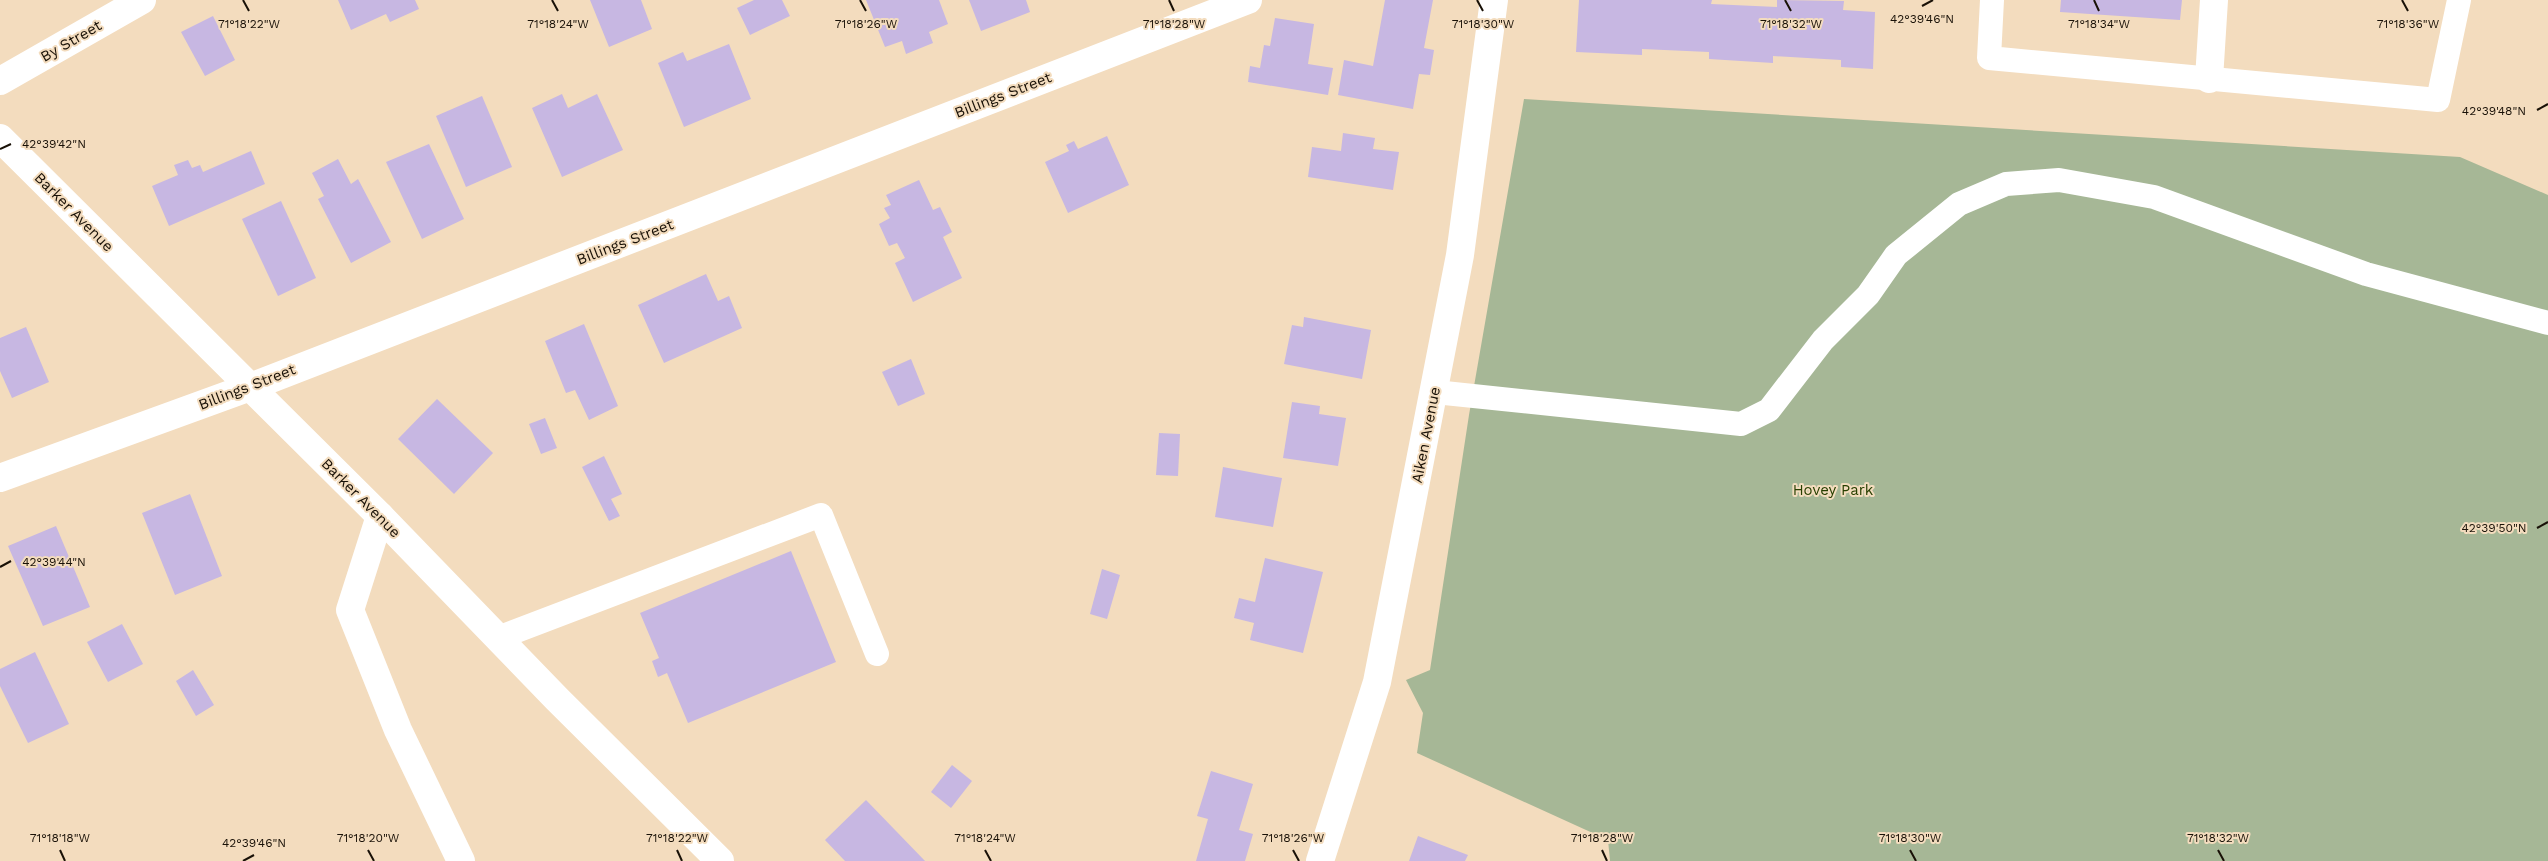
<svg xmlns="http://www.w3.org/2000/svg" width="2548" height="861" font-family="'Work Sans',sans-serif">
<rect width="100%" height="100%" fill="#f3dcbe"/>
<polygon fill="#a6b796" points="1524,99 2460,157 2548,195 2548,861 1610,861 1608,840 1417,753 1423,713 1406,680 1430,670 1469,415"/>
<g fill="#c7b7e2">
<polygon points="338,0 415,0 419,9 390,22 386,14 351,30"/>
<polygon points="590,0 641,0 652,29 609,47"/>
<polygon points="754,0 782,0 790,16 750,35 737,8"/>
<polygon points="866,0 939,0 948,24 929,32 933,43 906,54 902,41 885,47"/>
<polygon points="969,0 1026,0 1030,12 981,31"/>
<polygon points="1385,0 1433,0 1424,48 1434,50 1430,75 1419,74 1413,109 1338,95 1344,60 1373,66"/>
<polygon points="1579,0 1712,0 1711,4 1777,7 1777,0 1844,1 1843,10 1875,12 1873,69 1841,67 1841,60 1773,56 1773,63 1709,59 1709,52 1642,49 1642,55 1576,52"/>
<polygon points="2061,0 2182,0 2180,20 2060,12"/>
<polygon points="213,16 235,60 205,76 181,32"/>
<polygon points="1275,18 1314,24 1308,64 1333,68 1328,95 1248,82 1250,66 1260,68 1264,45 1270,46"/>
<polygon points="729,44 751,99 684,127 658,63 683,52 687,61"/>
<polygon points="562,94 568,108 597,94 623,150 562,177 532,108"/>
<polygon points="482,96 512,167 466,187 436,116"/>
<polygon points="1343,133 1375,138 1373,149 1399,152 1393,190 1308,177 1312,147 1341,151"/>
<polygon points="1107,136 1129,185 1068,213 1045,162 1069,151 1066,145 1074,141 1078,149"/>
<polygon points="429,144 464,219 422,239 386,162"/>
<polygon points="251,151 265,184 169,226 152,186 178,175 174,165 188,160 192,168 200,165 203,172"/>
<polygon points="338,159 351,184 358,179 391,242 351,263 318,199 324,196 312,173"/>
<polygon points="919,180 933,210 940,207 952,232 943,237 962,278 913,302 895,263 905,258 897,243 889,246 879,224 890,218 884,208 891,205 886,195"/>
<polygon points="281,201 316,278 278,296 242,219"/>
<polygon points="706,274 718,301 729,296 742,328 664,363 638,305"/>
<polygon points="1304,317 1371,330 1362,379 1284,364 1292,325 1303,327"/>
<polygon points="584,324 618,406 589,420 575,390 566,393 545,341"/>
<polygon points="26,327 49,382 12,398 0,371 0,338"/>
<polygon points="911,359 925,394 898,406 882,372"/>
<polygon points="437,399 493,453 454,494 398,439"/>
<polygon points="1292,402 1320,406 1319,414 1346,418 1338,466 1283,458"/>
<polygon points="545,418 557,448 541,454 529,424"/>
<polygon points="1159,433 1180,434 1178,476 1156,475"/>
<polygon points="604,456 622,494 611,499 620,516 609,521 582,467"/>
<polygon points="1223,467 1282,478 1273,527 1215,517"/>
<polygon points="190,494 222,576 175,595 142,513"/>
<polygon points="56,526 90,607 43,626 8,546"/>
<polygon points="791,551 836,662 688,723 667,673 658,677 652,661 659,658 640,613"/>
<polygon points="1265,558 1323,572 1303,653 1250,640 1254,623 1234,618 1239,598 1255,602"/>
<polygon points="1102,569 1120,575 1107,619 1090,614"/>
<polygon points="122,624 143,664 108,682 87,642"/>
<polygon points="35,652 69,724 28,743 0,686 0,669"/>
<polygon points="193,670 214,705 196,716 176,681"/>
<polygon points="952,765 972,781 951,808 931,792"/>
<polygon points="1211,771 1253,784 1239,830 1253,834 1245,861 1196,861 1208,819 1197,816"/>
<polygon points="866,800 925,861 845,861 825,840"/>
<polygon points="1418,836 1468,855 1465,861 1409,861"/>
</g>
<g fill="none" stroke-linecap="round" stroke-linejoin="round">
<g stroke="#fff" stroke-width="24">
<polyline points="1992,0 1989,58 2438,100 2459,0"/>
<polyline points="1435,392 1741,424 1769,410 1823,340 1868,295 1896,255 1959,204 2006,184 2059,180 2154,197 2366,274 2548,323"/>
<polyline points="498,638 821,515 877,654"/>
</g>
<g stroke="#fff" stroke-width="28">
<polyline points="2209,79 2214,0"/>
<polyline points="0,81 142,0"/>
<polyline points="0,138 380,516 557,699 720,861"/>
<polyline points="380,516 350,610 398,730 461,861"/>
</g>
<g stroke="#fff" stroke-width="28">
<polyline points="0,478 250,387 1248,0"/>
<polyline points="1320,861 1377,682 1460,255 1494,0"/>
</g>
</g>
<path fill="none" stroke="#191107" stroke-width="2" d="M243 0 249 11M552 0 558 11M860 0 866 11M1169 0 1174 11M1477 0 1483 11M1785 0 1791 11M2094 0 2099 11M2402 0 2408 11M1922 6 1933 0M2537 110 2548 104M0 149 11 144M2537 528 2548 522M0 567 11 561M60 850 65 861M368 850 374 861M677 850 682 861M985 850 991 861M1293 850 1299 861M1602 850 1607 861M1910 850 1916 861M2218 850 2224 861M243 861 254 855"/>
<g text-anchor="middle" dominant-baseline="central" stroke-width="4" stroke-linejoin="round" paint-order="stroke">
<g font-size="15" fill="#191107" stroke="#f3dcbe">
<text transform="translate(71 41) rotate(-30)">By Street</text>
<text transform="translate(1003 95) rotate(-21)">Billings Street</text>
<text transform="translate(74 212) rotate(45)">Barker Avenue</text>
<text transform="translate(625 242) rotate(-21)">Billings Street</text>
<text transform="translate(247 387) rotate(-21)">Billings Street</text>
<text transform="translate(1426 435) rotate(-79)">Aiken Avenue</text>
<text transform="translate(361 498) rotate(45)">Barker Avenue</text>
</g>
<g font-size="15" fill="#273f00" stroke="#f3dcbe">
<text x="1833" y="490">Hovey Park</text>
</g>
</g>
<g font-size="12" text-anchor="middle" fill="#191107" stroke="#f3dcbe" stroke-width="4" stroke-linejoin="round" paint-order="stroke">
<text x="1922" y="23">42°39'46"N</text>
<text x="249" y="28">71°18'22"W</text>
<text x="558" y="28">71°18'24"W</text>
<text x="866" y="28">71°18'26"W</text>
<text x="1174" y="28">71°18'28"W</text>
<text x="1483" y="28">71°18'30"W</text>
<text x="1791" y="28">71°18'32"W</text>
<text x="2099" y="28">71°18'34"W</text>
<text x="2408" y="28">71°18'36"W</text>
<text x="2494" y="115">42°39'48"N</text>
<text x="54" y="148">42°39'42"N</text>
<text x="2494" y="532">42°39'50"N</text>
<text x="54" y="566">42°39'44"N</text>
<text x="60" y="842">71°18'18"W</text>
<text x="368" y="842">71°18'20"W</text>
<text x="677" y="842">71°18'22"W</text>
<text x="985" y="842">71°18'24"W</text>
<text x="1293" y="842">71°18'26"W</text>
<text x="1602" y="842">71°18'28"W</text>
<text x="1910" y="842">71°18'30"W</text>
<text x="2218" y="842">71°18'32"W</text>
<text x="254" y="847">42°39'46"N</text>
</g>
</svg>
